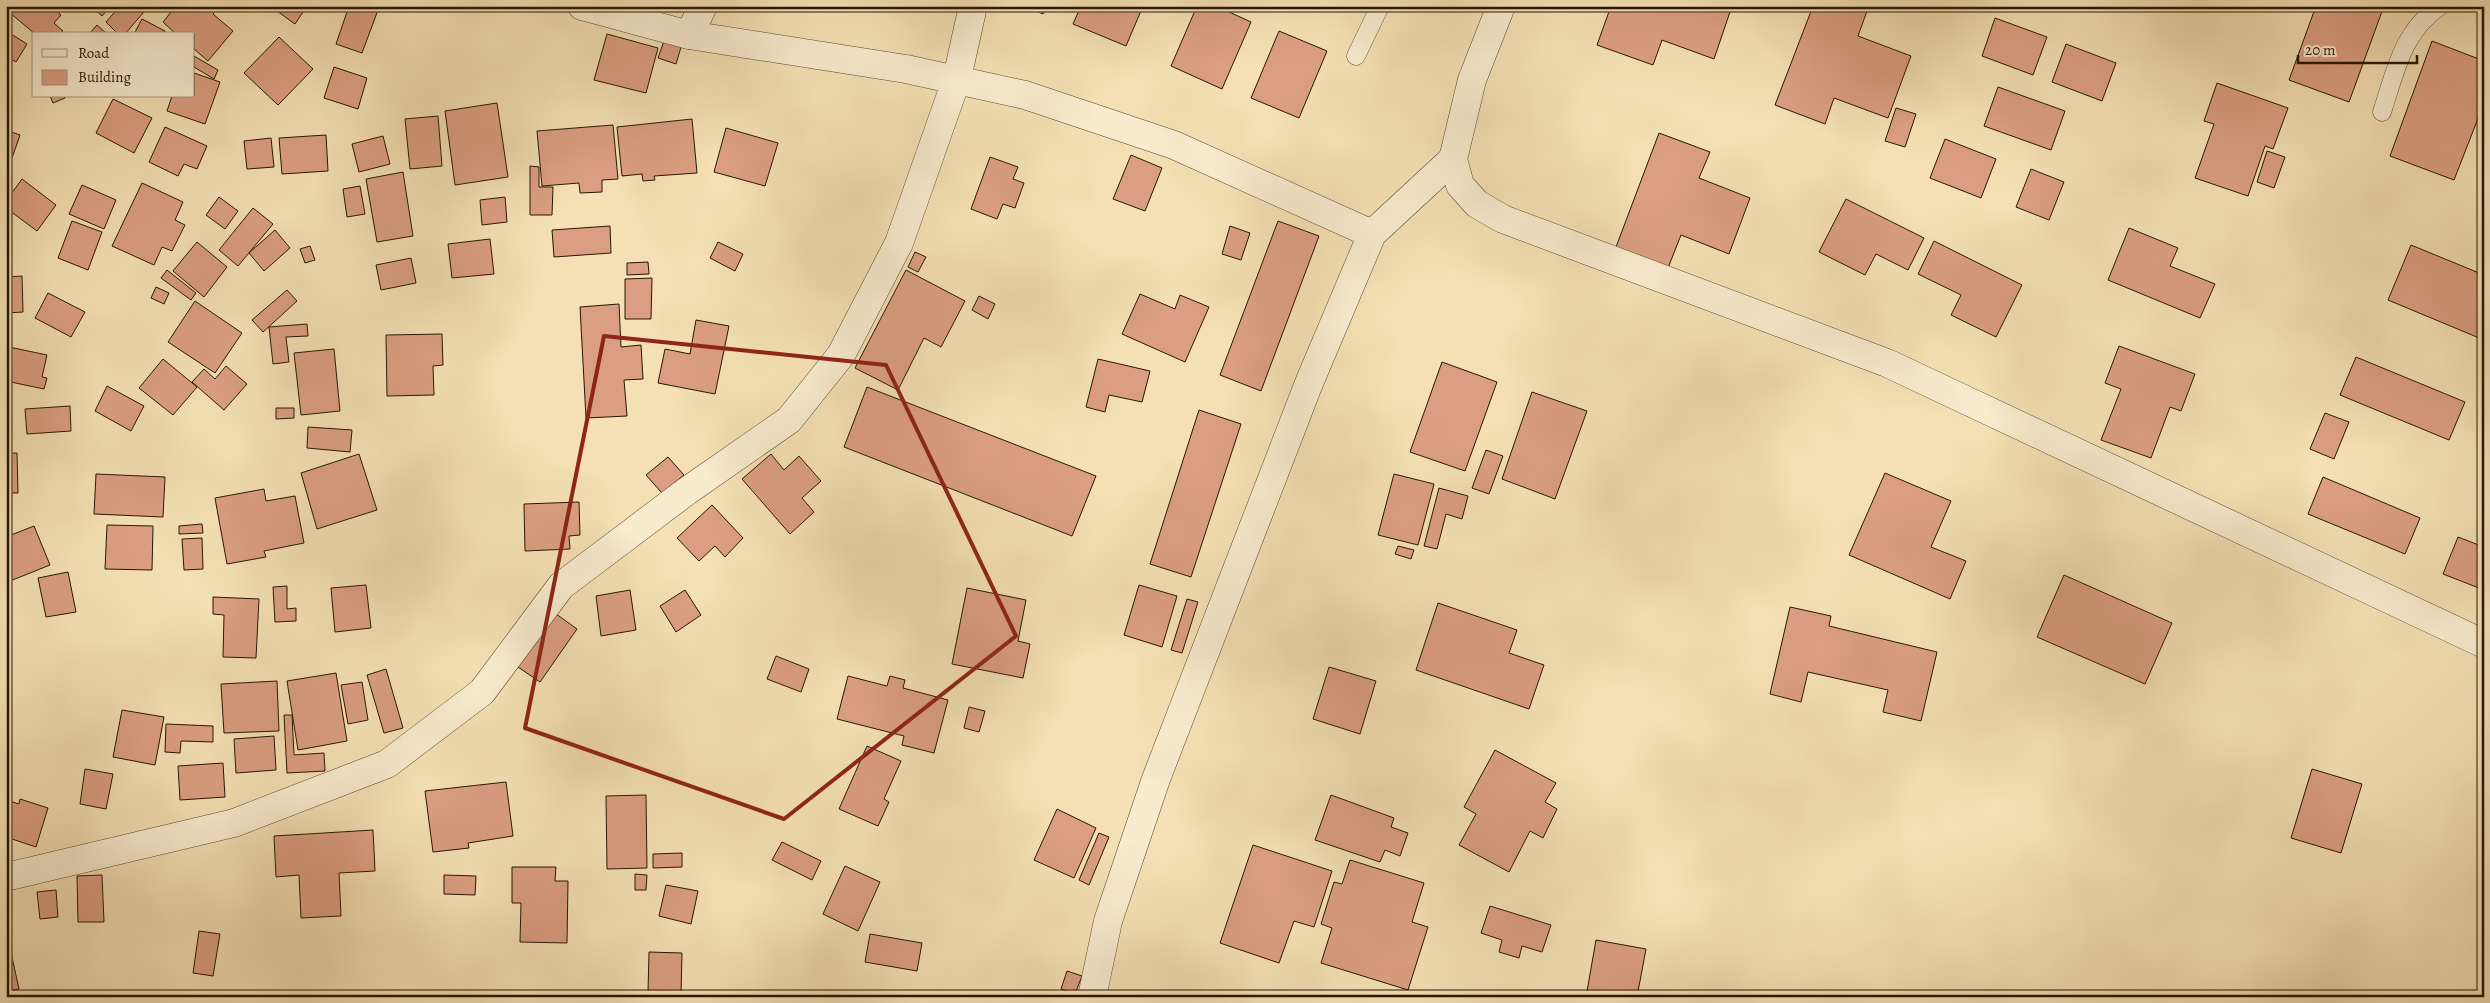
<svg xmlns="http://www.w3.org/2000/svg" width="2490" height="1003" font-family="Alegreya,serif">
<rect width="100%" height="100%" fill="#f4e0b4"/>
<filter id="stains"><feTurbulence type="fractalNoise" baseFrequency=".004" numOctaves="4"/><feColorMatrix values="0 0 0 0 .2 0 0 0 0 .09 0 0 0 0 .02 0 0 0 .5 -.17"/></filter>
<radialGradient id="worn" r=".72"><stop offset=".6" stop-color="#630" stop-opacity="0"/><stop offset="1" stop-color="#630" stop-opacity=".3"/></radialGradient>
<g fill="#db9e82" stroke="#271702">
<polygon points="14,6 51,6 61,15 54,23 63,31 60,34 35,34 9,12"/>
<polygon points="91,6 111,6 102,16"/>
<polygon points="120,6 149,6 125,34 118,34 106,22"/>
<polygon points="164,6 220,6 213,14 233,31 208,61 194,49 194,34 176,34 163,22 171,12"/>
<polygon points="280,6 307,6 295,24 277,11"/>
<polygon points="349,6 367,6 378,10 362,53 336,44"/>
<polygon points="1026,6 1047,6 1043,14"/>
<polygon points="1081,6 1143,6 1126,46 1073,24"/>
<polygon points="1197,6 1216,6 1251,22 1222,89 1171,66"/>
<polygon points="1611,6 1732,6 1714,59 1662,40 1653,65 1597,45"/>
<polygon points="1813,6 1853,6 1867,11 1858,36 1911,56 1888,118 1834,98 1825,124 1775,105"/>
<polygon points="2316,6 2384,6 2349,102 2289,80"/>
<polygon points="1995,18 2047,37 2033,75 1982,56"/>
<polygon points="142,19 165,31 164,34 134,34"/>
<polygon points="97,25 107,34 89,34"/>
<polygon points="1279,31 1327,51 1299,118 1251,98"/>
<polygon points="8,32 27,44 16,62 6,56"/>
<polygon points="607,34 658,48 646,93 594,80"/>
<polygon points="279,37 313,69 278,105 244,73"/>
<polygon points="665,38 682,44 676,64 658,58"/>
<polygon points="2432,41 2484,61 2484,103 2454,180 2390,156"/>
<polygon points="2066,44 2116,63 2102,101 2052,82"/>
<polygon points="194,56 218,70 214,79 194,67"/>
<polygon points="334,67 367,78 358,109 324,98"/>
<polygon points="194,73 220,82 205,124 167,111 172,96 194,96"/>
<polygon points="2217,83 2288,108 2273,149 2265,146 2248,196 2195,178 2214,124 2204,121"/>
<polygon points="1998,87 2065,111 2051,150 1984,126"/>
<polygon points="50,96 64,96 65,98 53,103"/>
<polygon points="113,99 152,118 134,153 96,133"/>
<polygon points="497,103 508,177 455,185 445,111"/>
<polygon points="1896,108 1916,114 1905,147 1885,141"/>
<polygon points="438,116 442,166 410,169 405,119"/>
<polygon points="692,119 697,173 654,176 655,180 643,181 642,174 622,176 617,127"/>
<polygon points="613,125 618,179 602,180 602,192 580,193 579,183 542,186 537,131"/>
<polygon points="165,127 207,146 197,169 184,164 178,176 149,162"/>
<polygon points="726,128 778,143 765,186 714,172"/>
<polygon points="6,130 20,135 12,158 6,156"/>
<polygon points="1659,133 1710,152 1699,178 1750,198 1729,254 1681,235 1668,268 1616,247"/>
<polygon points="326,135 328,171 282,174 279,138"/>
<polygon points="383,136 390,164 359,172 352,144"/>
<polygon points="271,138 274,167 247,169 244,141"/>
<polygon points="1945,139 1996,159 1981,198 1930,178"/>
<polygon points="2267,151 2285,157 2274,188 2257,182"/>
<polygon points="1131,155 1162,168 1145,211 1113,199"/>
<polygon points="990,157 1018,167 1013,179 1024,183 1015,208 1003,204 997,219 971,209"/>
<polygon points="530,166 539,167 539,187 553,187 552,215 530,215"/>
<polygon points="2031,169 2064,182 2049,220 2016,207"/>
<polygon points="403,172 413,236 377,242 366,179"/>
<polygon points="22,179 56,205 37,231 6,208 6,201"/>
<polygon points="142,183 183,202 175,220 185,225 172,251 162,247 154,265 112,246"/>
<polygon points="82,185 116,200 104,229 69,214"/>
<polygon points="360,186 365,214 347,217 343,189"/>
<polygon points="219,197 238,211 225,229 206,215"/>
<polygon points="505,197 507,222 482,225 480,200"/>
<polygon points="1846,199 1924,238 1908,270 1876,254 1865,275 1819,252"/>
<polygon points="253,208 273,224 238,266 219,250"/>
<polygon points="72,221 102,232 88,270 58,258"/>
<polygon points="1278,221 1319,236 1261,391 1220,375"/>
<polygon points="610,226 611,253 554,257 552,230"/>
<polygon points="1230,226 1250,233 1241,260 1222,254"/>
<polygon points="2129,228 2178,248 2170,266 2215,284 2200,318 2108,280"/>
<polygon points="275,230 290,248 264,271 249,253"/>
<polygon points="490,239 494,274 452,278 448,244"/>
<polygon points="1934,241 2022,285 1996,337 1951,315 1961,295 1918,274"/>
<polygon points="197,242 227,267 204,297 173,271"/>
<polygon points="718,242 743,254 735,271 710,258"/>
<polygon points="2411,245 2484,275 2484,340 2388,300"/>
<polygon points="310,246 315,260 305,263 300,249"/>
<polygon points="915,252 926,257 918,272 908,267"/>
<polygon points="411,258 416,283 381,290 376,265"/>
<polygon points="648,262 649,274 627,275 627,263"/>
<polygon points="167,270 196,293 191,300 161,278"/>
<polygon points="906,270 965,301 941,347 924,338 898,390 855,368"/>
<polygon points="22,276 23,312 6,313 6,277"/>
<polygon points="652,278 651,319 625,319 625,279"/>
<polygon points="156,287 169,293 164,304 151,298"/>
<polygon points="287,290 297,301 263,332 252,320"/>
<polygon points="48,293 85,312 71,337 35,318"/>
<polygon points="1140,294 1175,309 1180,295 1209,307 1185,362 1122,334"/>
<polygon points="979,296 995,304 988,319 972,310"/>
<polygon points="195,301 242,333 215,373 168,342"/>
<polygon points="619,304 621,347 641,345 643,379 624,380 627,416 586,418 580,307"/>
<polygon points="696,320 729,326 715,394 658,383 665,349 690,354"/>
<polygon points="307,324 308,336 286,337 289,362 273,364 269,327"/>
<polygon points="442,334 443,365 433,366 434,395 387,396 386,335"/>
<polygon points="2119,346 2195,374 2181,411 2170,407 2151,458 2101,440 2121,389 2105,383"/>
<polygon points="9,347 47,355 42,377 47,378 44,389 6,381 6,362"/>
<polygon points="334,349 340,411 301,415 294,353"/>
<polygon points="2356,357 2465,402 2449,440 2340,395"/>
<polygon points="163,359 197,387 173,415 139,388"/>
<polygon points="1098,359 1150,371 1142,402 1109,395 1105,412 1086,407"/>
<polygon points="1442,362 1497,382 1465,471 1410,452"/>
<polygon points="226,366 247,384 224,410 192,382 204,369 215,379"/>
<polygon points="107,386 144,406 131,431 95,411"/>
<polygon points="867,387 1096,476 1072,536 844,447"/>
<polygon points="1532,392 1587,411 1555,499 1502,479"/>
<polygon points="70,406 71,431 27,434 25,409"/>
<polygon points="276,408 294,408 294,418 276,419"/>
<polygon points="1199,410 1241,424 1191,577 1150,564"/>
<polygon points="2325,413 2349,422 2334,459 2310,449"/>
<polygon points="308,427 352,430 350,452 307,448"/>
<polygon points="1486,450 1503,456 1489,494 1472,488"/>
<polygon points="6,453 17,453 18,493 6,493"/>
<polygon points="359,454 377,510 317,529 301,473"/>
<polygon points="771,454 784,470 799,456 821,481 802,498 814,512 790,534 742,479"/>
<polygon points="668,457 684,475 662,493 646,475"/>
<polygon points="1885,473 1951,501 1931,547 1966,561 1950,599 1849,555"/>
<polygon points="96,474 165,477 163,517 94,514"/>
<polygon points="1394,474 1434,484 1418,545 1378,535"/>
<polygon points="2323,477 2420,518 2405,554 2308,514"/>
<polygon points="1439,488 1468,496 1462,519 1446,514 1437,549 1424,546"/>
<polygon points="264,489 266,501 295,496 304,543 264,551 266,557 227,564 215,498"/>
<polygon points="579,502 580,535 569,536 570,549 525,551 524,504"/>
<polygon points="712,505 743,538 725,557 715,546 699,561 677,538"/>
<polygon points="202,524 203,533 179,534 179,526"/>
<polygon points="107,525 153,526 152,570 105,569"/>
<polygon points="34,526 50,565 10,581 6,571 6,537"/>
<polygon points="2458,537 2484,547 2484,590 2443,574"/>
<polygon points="202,538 203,569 184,570 182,539"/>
<polygon points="1398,546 1414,550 1411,559 1395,554"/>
<polygon points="68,572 76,612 46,617 38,578"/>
<polygon points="2064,575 2172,623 2145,684 2037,637"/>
<polygon points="366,585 371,628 335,632 331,588"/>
<polygon points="1139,585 1177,596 1162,647 1124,635"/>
<polygon points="287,586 287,609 296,608 296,621 275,622 273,587"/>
<polygon points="967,588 1026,600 1018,641 1030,644 1023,678 952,664"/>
<polygon points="630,590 636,630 601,636 596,596"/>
<polygon points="685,590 701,615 676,632 660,606"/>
<polygon points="213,597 259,599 256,658 223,657 224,615 213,614"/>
<polygon points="1187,599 1198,602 1182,653 1171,650"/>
<polygon points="1438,603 1517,630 1509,653 1544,665 1529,709 1416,670"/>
<polygon points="1790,607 1831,616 1829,626 1937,652 1921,721 1883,712 1888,690 1808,672 1801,702 1770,694"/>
<polygon points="552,611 577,629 540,682 515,665"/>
<polygon points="776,656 809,669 801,692 767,679"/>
<polygon points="1329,667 1376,681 1360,734 1313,719"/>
<polygon points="386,669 403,728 384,733 367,675"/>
<polygon points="336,673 347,741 298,750 287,681"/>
<polygon points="848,676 887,686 890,676 905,680 903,688 948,700 934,753 902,745 904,736 837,719"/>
<polygon points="277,681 279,731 224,733 221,684"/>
<polygon points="362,682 368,720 348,724 341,685"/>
<polygon points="969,707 985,711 979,732 964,728"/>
<polygon points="122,710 164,717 155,765 113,757"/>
<polygon points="284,715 292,715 294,755 324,753 325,771 287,773"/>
<polygon points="166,724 213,726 213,742 181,741 180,753 165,752"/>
<polygon points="274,736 276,770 236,773 234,739"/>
<polygon points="867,746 901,761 884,799 889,802 878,826 839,809"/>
<polygon points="1495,750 1556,783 1545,802 1557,809 1543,838 1530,831 1509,872 1459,845 1476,814 1464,807"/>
<polygon points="223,763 225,797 180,800 178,766"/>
<polygon points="85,769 113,774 106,809 80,804"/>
<polygon points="2312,769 2362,784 2341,853 2291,838"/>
<polygon points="506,782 513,836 468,843 469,848 433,852 425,791"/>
<polygon points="646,795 647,868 607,869 606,796"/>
<polygon points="1331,795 1394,818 1391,827 1408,833 1400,856 1385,850 1380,862 1315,840"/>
<polygon points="20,799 48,808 36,847 6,837 7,800 19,804"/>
<polygon points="1057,809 1096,828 1074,878 1034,860"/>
<polygon points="373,830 375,871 339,873 341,916 301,918 299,875 276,877 274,836"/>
<polygon points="1099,833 1109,837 1089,885 1079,880"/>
<polygon points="782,842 821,861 812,880 772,860"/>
<polygon points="1253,845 1332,871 1314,927 1294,921 1279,963 1220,943"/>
<polygon points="682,853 682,867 653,868 653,854"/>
<polygon points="1350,860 1424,883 1412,922 1428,927 1408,990 1321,963 1332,928 1321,924 1334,882 1342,884"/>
<polygon points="845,866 880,882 858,931 823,914"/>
<polygon points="512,867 556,867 555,881 568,881 567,943 520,942 521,903 512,903"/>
<polygon points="635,874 647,875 646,890 635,890"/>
<polygon points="102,875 104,922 78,922 77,876"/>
<polygon points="444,875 476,876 475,895 444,894"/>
<polygon points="666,885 698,891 691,924 659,916"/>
<polygon points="56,890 58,917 40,919 37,892"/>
<polygon points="1490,906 1551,925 1542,952 1522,946 1519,958 1499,952 1502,940 1481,933"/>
<polygon points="6,930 19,989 6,992"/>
<polygon points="199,931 220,934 213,976 193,973"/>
<polygon points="870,934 922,943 917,971 865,962"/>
<polygon points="1596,940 1646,949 1637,997 1586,997"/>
<polygon points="649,952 682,953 681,993 648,992"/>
<polygon points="1067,971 1082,976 1075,994 1061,989"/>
</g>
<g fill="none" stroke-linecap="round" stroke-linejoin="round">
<g stroke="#5a492e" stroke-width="19">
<g id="lane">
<polyline points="1356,56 1380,6"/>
<path d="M2382 112C2396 70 2402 32 2440 6"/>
</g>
</g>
<g stroke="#5a492e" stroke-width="29">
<g id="street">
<polyline points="582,6 689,35 906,69 1025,95 1174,145 1372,234"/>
<polyline points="1501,6 1472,80 1453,159 1460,185 1477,204 1503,219 1887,363 2484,644"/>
<polyline points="689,35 703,6"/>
<polyline points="6,877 234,823 387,764 482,692 561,586 687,491 789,420 841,355 899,243 957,78 973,6"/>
<polyline points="1092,997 1108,921 1156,779 1309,383 1372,234 1453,159"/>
</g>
</g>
<use href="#lane" stroke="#f8ebce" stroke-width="18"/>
<use href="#street" stroke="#f8ebce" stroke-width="28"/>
</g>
<path fill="none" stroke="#8f2418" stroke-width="4" stroke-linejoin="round" d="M604 336 886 365 1016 636 784 819 525 728Z"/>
<rect width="2490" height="1003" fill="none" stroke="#f4e0b4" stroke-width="25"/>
<rect x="8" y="8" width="2475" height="988" fill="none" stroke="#271702" stroke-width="2.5"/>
<rect x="12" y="12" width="2465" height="978" fill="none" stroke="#271702"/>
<rect x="32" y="32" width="162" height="65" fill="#f8ebce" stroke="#a4967c"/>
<rect x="42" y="49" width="25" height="8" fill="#f8ebce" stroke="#a4967c"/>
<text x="78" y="58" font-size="15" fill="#271702">Road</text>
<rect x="42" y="70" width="25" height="15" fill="#db9e82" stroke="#a4967c"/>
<text x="78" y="82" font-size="15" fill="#271702">Building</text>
<path d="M2298 55v8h119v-8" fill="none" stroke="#271702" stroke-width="2.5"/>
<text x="2305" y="55" font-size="15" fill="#271702" stroke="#f8ebce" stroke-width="4" paint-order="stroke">20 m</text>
<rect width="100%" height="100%" filter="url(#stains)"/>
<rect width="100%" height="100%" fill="url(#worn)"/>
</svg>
